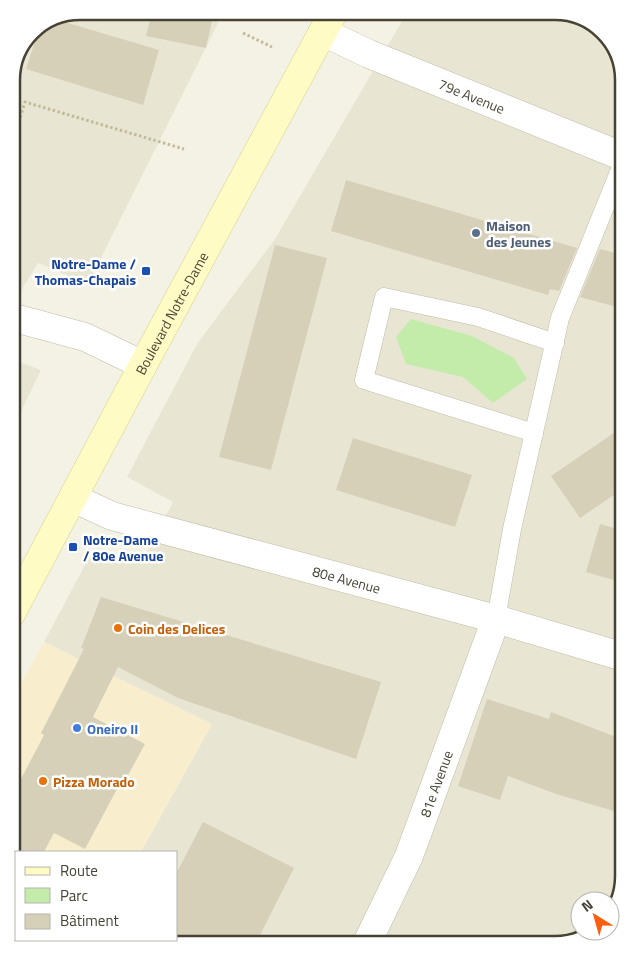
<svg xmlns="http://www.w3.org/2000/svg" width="635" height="956" font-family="'Titillium Web',sans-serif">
<rect width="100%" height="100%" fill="#f4f2e5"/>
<g fill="#e8e5d3">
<polygon points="80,11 224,11 88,284 38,263 11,307 11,75 34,28"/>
<polygon points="408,11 560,11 593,23 615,46 624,80 624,877 614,911 610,915 610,901 580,901 580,931 594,931 589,936 556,945 89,945 92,940 176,940 176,852 141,852 212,724 44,642 92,552 141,564 173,502 127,477 197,344 275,239"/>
<polygon points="11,359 41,370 11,432"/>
</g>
<polygon fill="#f8eece" points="44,642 212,724 141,852 16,852 16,895 11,876 11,702"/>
<polygon fill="#c3ecaa" points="411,319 472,336 514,358 527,379 493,403 463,377 406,364 396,337"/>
<g fill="#d7d0b9">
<polygon points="152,11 214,11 206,48 146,36"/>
<polygon points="58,20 159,50 143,105 26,69 40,26"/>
<polygon points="346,180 577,248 559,291 550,289 548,295 331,231"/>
<polygon points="275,245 327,258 271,470 219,457"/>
<polygon points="600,249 624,255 624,309 580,297"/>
<polygon points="624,426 624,488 580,518 551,476"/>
<polygon points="353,438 472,475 455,527 336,490"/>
<polygon points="600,524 624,531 624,583 586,572"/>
<polygon points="101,597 381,682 356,759 178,698 118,667 93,717 145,744 127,777 124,776 85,849 54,833 44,852 11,852 11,798 44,735 41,733 84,649 81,648"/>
<polygon points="487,699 549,719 551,712 624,740 624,814 556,794 508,776 500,800 458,786"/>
<polygon points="203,822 294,868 255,945 176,945 176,874"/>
</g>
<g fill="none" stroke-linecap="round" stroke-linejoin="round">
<g stroke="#c0bca7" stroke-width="19">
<g id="lane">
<polyline points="534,433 364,380 384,297 478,317 555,343"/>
<polyline points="496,619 512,529 560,318 624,160"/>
</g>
</g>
<g stroke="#c0bca7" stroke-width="29">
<g id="street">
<path id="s1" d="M323 32 369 54 624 157"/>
<polyline points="11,317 85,337 143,365"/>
<path id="s2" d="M73 498 112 516 496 619 624 657"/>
<path id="s3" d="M366 945 409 856 496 619"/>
</g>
</g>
<g stroke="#d7d291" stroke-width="29">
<g id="secondary">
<path id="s4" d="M11 614 143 365 334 11"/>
</g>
</g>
<g stroke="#c3bb97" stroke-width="3" stroke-dasharray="2.5 2.5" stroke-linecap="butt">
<polyline points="243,33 272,47"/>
<polyline points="11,146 25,102 184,149"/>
</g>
<use href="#lane" stroke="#fff" stroke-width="18"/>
<use href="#street" stroke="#fff" stroke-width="28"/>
<use href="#secondary" stroke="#fffbc4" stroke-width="28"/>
</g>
<circle fill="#5c6f8a" stroke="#fff" stroke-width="2" cx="476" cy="233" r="5"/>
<g fill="#1a4fb4" stroke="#fff" stroke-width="2">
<rect x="141" y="266" width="10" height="10" rx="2.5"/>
<rect x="68" y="542" width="10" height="10" rx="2.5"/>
</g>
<g fill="#e8710a" stroke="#fff" stroke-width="2">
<circle cx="118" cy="628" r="5"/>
<circle cx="43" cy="781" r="5"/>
</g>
<circle fill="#3f7fe0" stroke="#fff" stroke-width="2" cx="77" cy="728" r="5"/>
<g text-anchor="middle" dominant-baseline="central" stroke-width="5" stroke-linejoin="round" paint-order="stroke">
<g font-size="14" fill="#474334" stroke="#fff">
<text stroke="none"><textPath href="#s1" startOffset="162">79e Avenue</textPath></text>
<text stroke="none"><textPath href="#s4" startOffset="341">Boulevard Notre-Dame</textPath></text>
<text stroke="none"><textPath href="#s2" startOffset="286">80e Avenue</textPath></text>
<text stroke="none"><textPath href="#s3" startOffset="176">81e Avenue</textPath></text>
</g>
<g font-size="14" font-weight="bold" fill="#4e5e75" stroke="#fff" text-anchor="start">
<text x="486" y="225">Maison<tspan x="486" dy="16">des Jeunes</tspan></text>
</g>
<g font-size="14" font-weight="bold" fill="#164399" stroke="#fff" text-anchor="end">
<text x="136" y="263">Notre-Dame /<tspan x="136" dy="16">Thomas-Chapais</tspan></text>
<text x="83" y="539" text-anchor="start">Notre-Dame<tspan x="83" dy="16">/ 80e Avenue</tspan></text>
</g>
<g font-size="14" font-weight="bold" fill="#c56008" stroke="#fff" text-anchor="start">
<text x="128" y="628">Coin des Delices</text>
<text x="53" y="781">Pizza Morado</text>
</g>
<g font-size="14" font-weight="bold" fill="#366cbe" stroke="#fff" text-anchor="start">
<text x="87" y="728">Oneiro II</text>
</g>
</g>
<path d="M0 0H635V956H0ZM80 20H555A60 60 0 0 1 615 80V876A60 60 0 0 1 555 936H80A60 60 0 0 1 20 876V80A60 60 0 0 1 80 20Z" fill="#fff" fill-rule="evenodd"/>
<path fill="none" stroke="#474334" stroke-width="2.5" d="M80 20H555A60 60 0 0 1 615 80V876A60 60 0 0 1 555 936H80A60 60 0 0 1 20 876V80A60 60 0 0 1 80 20Z"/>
<rect x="15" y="851" width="162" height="90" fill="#ffffff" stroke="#b5b4ae"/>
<rect x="25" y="867" width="25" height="8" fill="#fffbc4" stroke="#b5b4ae"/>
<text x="60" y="876" font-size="15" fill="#474334">Route</text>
<rect x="25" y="888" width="25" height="15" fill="#c3ecaa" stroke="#b5b4ae"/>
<text x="60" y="901" font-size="15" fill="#474334">Parc</text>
<rect x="25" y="914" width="25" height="15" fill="#d7d0b9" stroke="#b5b4ae"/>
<text x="60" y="926" font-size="15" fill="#474334">Bâtiment</text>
<g transform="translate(595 916) rotate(323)"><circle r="24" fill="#ffffff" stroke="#b5b4ae"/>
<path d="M0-4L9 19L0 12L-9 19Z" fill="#ff5e11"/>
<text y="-8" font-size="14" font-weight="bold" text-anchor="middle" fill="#474334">N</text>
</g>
</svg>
